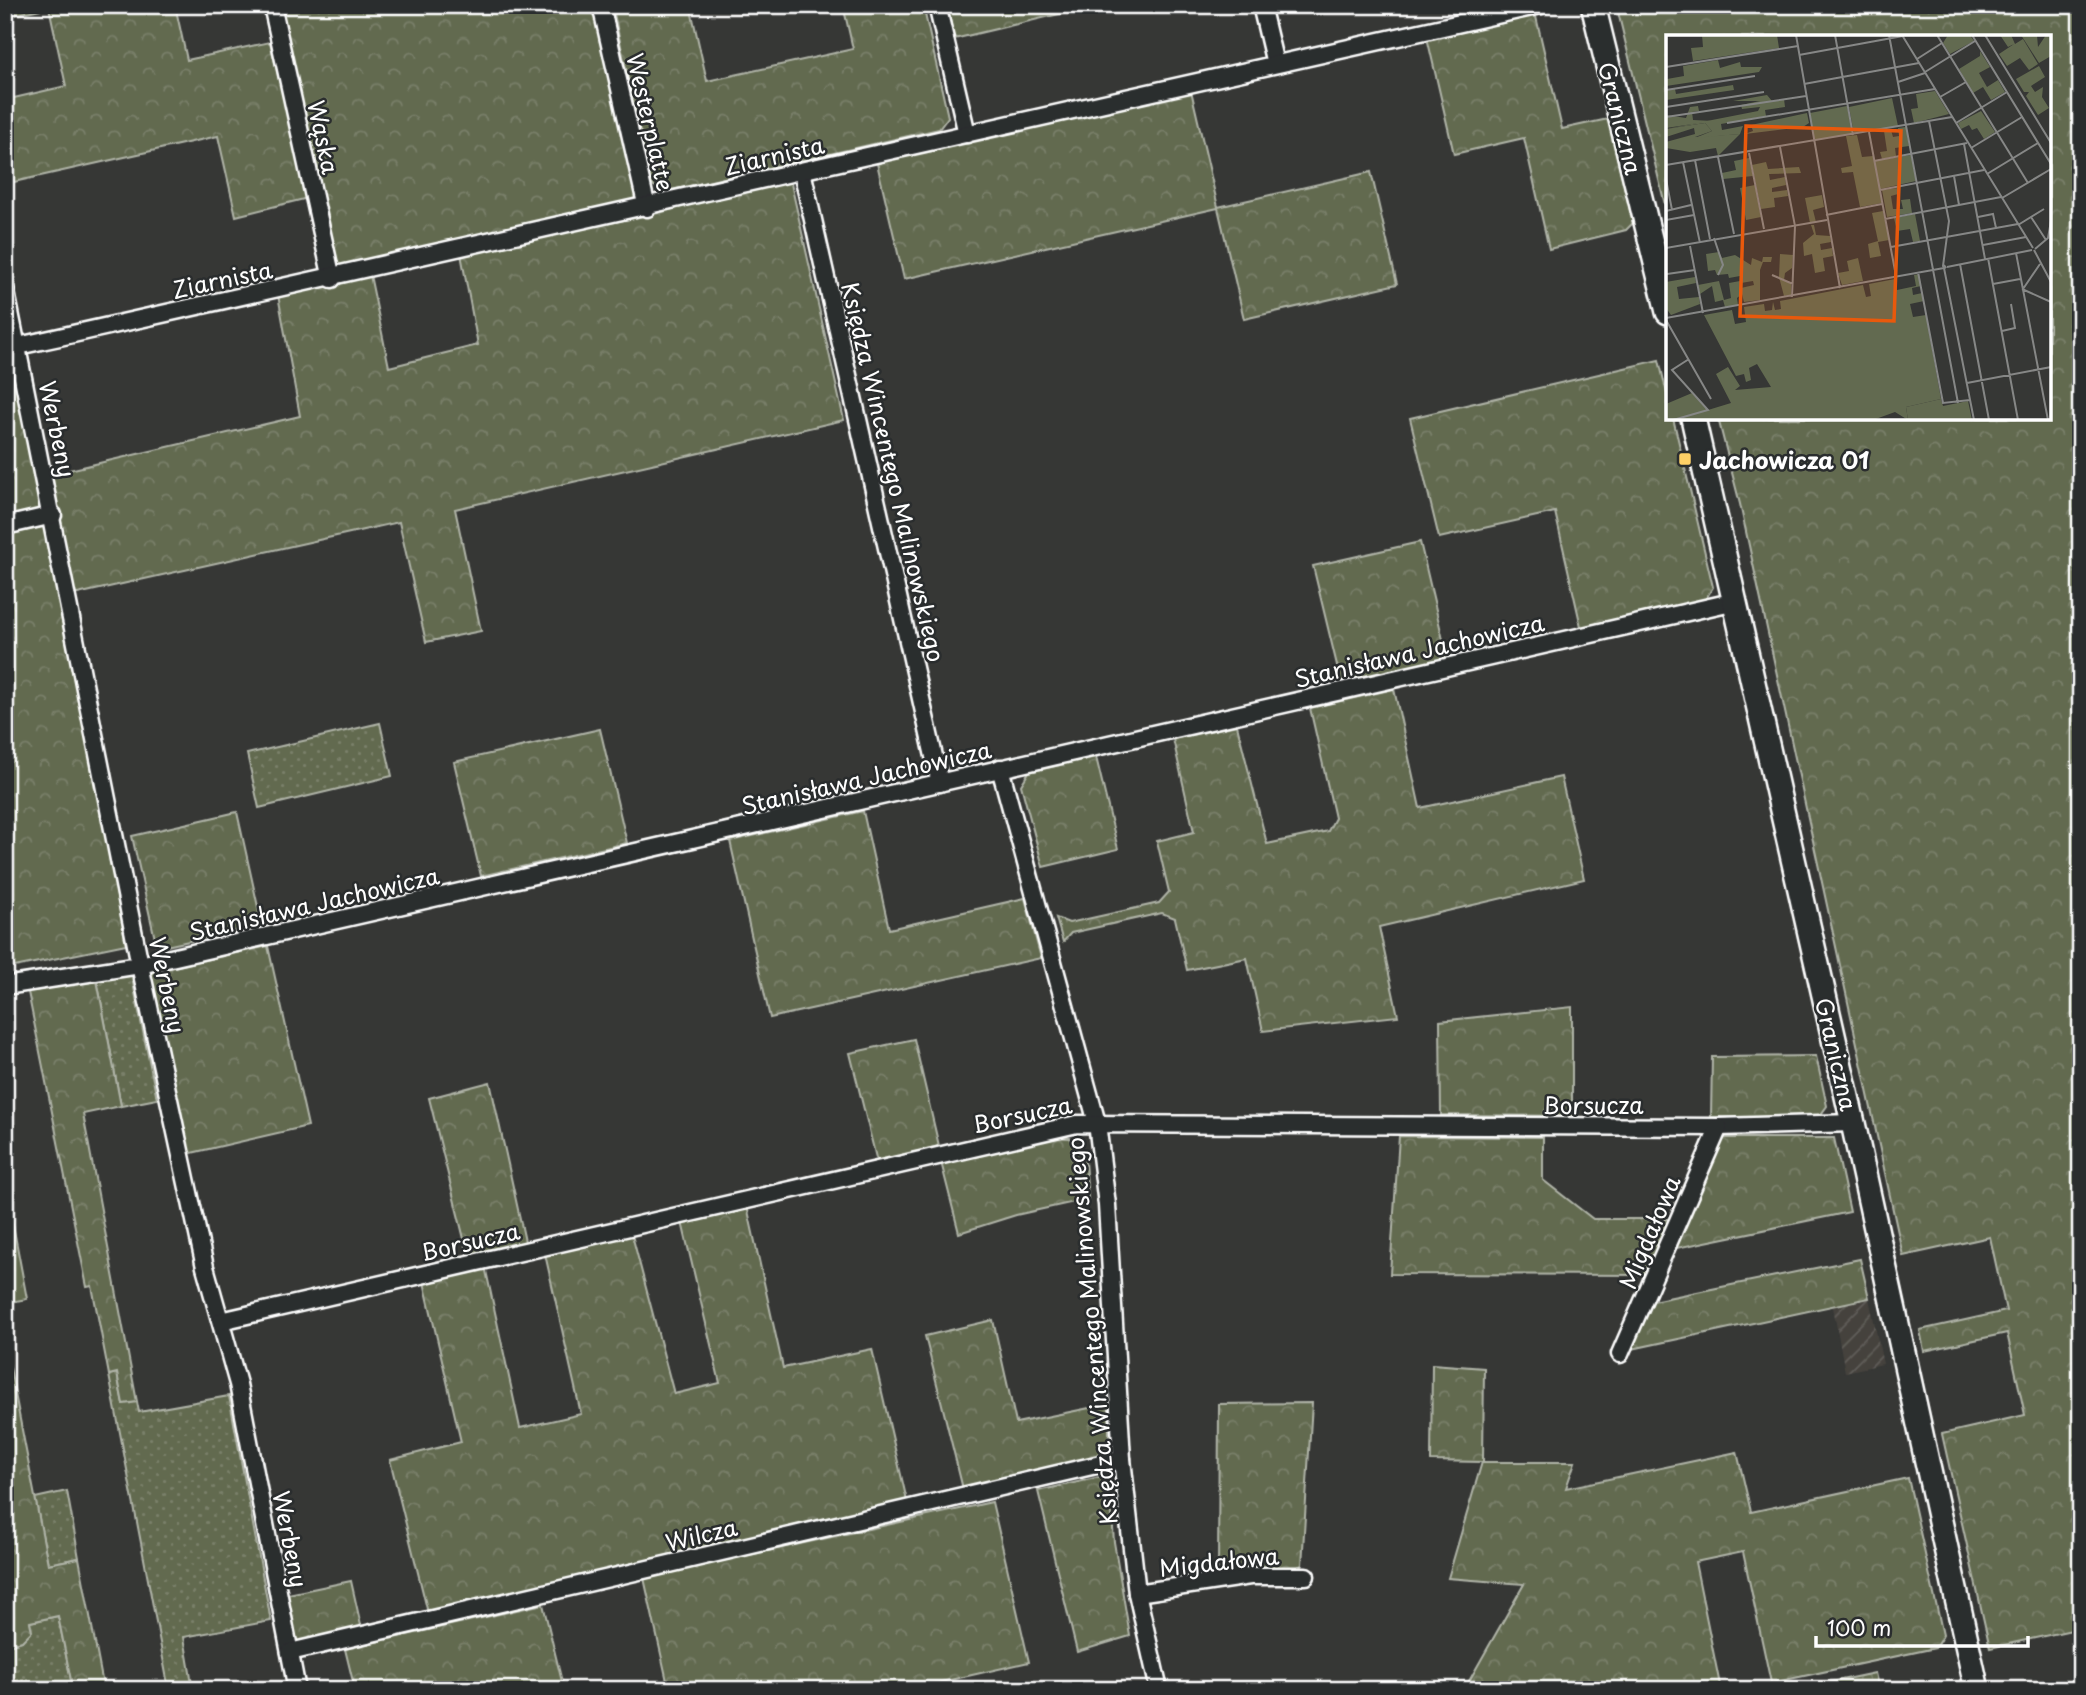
<svg xmlns="http://www.w3.org/2000/svg" width="2086" height="1695" font-family="'Playpen Sans',sans-serif">
<defs>
<pattern id="industrial-furrows" width="10" height="10" patternUnits="userSpaceOnUse" patternTransform="scale(1.75)"><rect width="10" height="10" fill="#45423d"/><path d="M-1 1l2-2M0 10L10 0M9 11l2-2" fill="none" stroke="#615e5a"/></pattern>
<pattern id="grass-dots" width="8" height="8" patternUnits="userSpaceOnUse" patternTransform="scale(1.75)"><rect width="8" height="8" fill="#626a50"/><path d="M2 2h.1M6 6h.1" fill="none" stroke="#7a806a" stroke-width="1.8" stroke-linecap="round"/></pattern>
<pattern id="forest-crowns" width="20" height="18" patternUnits="userSpaceOnUse" patternTransform="scale(1.75)"><rect width="20" height="18" fill="#626a50"/><path d="M2 6a3 3 0 1 1 6 0M12 15a3 3 0 1 1 6 0" fill="none" stroke="#7a806a"/></pattern>
</defs>
<rect width="100%" height="100%" fill="#363735"/>
<filter id="ink" filterUnits="userSpaceOnUse"><feTurbulence type="fractalNoise" baseFrequency=".0143" numOctaves="2"/><feDisplacementMap in="SourceGraphic" scale="14" xChannelSelector="R" yChannelSelector="G"/><feConvolveMatrix kernelMatrix="1 2 1 2 8 2 1 2 1" color-interpolation-filters="sRGB"/></filter>
<g filter="url(#ink)">
<polygon fill="url(#industrial-furrows)" points="1869,1298 1883,1364 1845,1372 1833,1307"/>
<g fill="url(#grass-dots)" stroke="#b0b4a8" stroke-width="2">
<polygon points="380,723 392,776 259,808 247,754"/>
<polygon points="131,973 157,1099 121,1106 97,980"/>
<polygon points="117,1373 123,1404 137,1402 139,1412 229,1396 271,1621 184,1637 193,1690 169,1690 109,1375"/>
<polygon points="67,1491 79,1558 48,1564 35,1498"/>
<polygon points="58,1616 73,1690 29,1690 5,1673 5,1646 22,1641 30,1622"/>
</g>
<g fill="url(#forest-crowns)" stroke="#b0b4a8" stroke-width="2">
<polygon points="5,5 175,5 187,60 270,42 308,198 236,216 218,136 5,184 5,100 66,86 49,7 5,17"/>
<polygon points="279,5 594,5 638,205 338,272"/>
<polygon points="626,5 690,5 707,81 853,49 843,5 923,5 948,117 939,129 663,192 651,184 614,14 619,7"/>
<polygon points="947,5 1097,5 954,39"/>
<polygon points="1630,5 2081,5 2081,1628 1990,1648 1942,1434 2025,1415 2007,1333 1924,1351 1920,1330 2006,1311 1990,1237 1903,1256 1740,504 1718,418 2049,418 2049,37 1668,37 1668,217 1617,8"/>
<polygon points="1534,8 1562,129 1608,119 1633,223 1626,230 1549,249 1524,138 1454,154 1426,33"/>
<polygon points="1190,86 1218,207 1371,172 1397,284 1244,319 1218,208 904,279 876,159"/>
<polygon points="790,179 844,420 455,509 481,631 426,642 399,522 73,595 52,474 300,416 278,295 370,275 389,367 478,345 461,254 658,213"/>
<polygon points="5,329 45,508 5,517"/>
<polygon points="1659,360 1668,398 1668,418 1673,418 1713,587 1702,605 1582,631 1555,512 1439,538 1410,418"/>
<polygon points="47,526 126,944 5,969 5,535"/>
<polygon points="1420,542 1448,661 1342,686 1313,566"/>
<polygon points="1394,689 1420,808 1561,777 1584,879 1379,927 1398,1016 1263,1031 1247,958 1187,970 1175,918 1162,913 1071,933 1063,942 1056,918 1069,923 1159,903 1169,892 1157,841 1194,832 1173,739 1237,725 1267,844 1328,831 1335,818 1310,708"/>
<polygon points="600,729 627,843 481,876 454,762"/>
<polygon points="1096,757 1118,849 1043,867 1021,785 1029,772"/>
<polygon points="863,811 889,929 1025,898 1041,958 770,1018 730,841"/>
<polygon points="237,812 262,925 157,948 132,836"/>
<polygon points="268,946 308,1126 187,1154 146,973"/>
<polygon points="97,980 121,1106 83,1114 137,1402 123,1404 117,1373 109,1375 92,1286 87,1287 28,992"/>
<polygon points="1572,1007 1572,1116 1441,1115 1440,1021"/>
<polygon points="914,1039 939,1146 880,1161 876,1158 850,1053"/>
<polygon points="1816,1056 1827,1106 1819,1117 1711,1117 1712,1057"/>
<polygon points="490,1082 526,1246 469,1259 429,1098"/>
<polygon points="1399,1136 1543,1137 1543,1180 1593,1219 1673,1219 1648,1275 1390,1274"/>
<polygon points="1049,1137 1070,1138 1085,1161 1088,1199 1016,1215 959,1233 941,1162"/>
<polygon points="1721,1138 1834,1138 1850,1212 1672,1249"/>
<polygon points="5,1182 27,1299 5,1303"/>
<polygon points="747,1206 783,1368 872,1349 907,1501 428,1613 390,1460 461,1442 424,1282 485,1266 520,1428 581,1414 545,1254 632,1235 674,1394 720,1383 682,1222"/>
<polygon points="1860,1259 1869,1298 1627,1350 1648,1302"/>
<polygon points="993,1320 1016,1423 1109,1404 1109,1455 963,1489 925,1336"/>
<polygon points="5,1342 48,1564 79,1558 104,1690 73,1690 58,1616 30,1622 32,1631 22,1641 5,1646"/>
<polygon points="1432,1364 1484,1368 1483,1462 1575,1462 1566,1488 1737,1452 1751,1512 1908,1478 1943,1635 1935,1648 1771,1683 1743,1552 1695,1562 1721,1690 1464,1690 1524,1584 1448,1578 1482,1462 1431,1461"/>
<polygon points="1312,1403 1302,1565 1289,1571 1218,1573 1219,1404"/>
<polygon points="1109,1475 1114,1542 1130,1636 1077,1652 1038,1491"/>
<polygon points="992,1502 1029,1662 906,1690 669,1690 644,1578"/>
<polygon points="351,1581 362,1630 297,1646 288,1594"/>
<polygon points="543,1604 564,1690 355,1690 345,1649"/>
<polygon points="1875,1673 1879,1690 1793,1690"/>
</g>
<g fill="none" stroke-linecap="round" stroke-linejoin="round">
<g stroke="#fff" stroke-width="21">
<g id="street">
<polyline points="272,5 332,279"/>
<polyline points="601,5 647,208"/>
<polyline points="937,5 967,134"/>
<polyline points="1261,5 1275,64"/>
<polyline points="802,171 940,783"/>
<polyline points="5,287 140,965 205,1267 238,1384 297,1690"/>
<path d="M18 346C526 236 1032 117 1541 5"/>
<polyline points="5,526 53,515"/>
<polyline points="1000,768 1097,1123 1107,1205 1122,1459 1137,1593 1159,1690"/>
<polyline points="5,986 140,965 1736,601"/>
<polyline points="221,1321 1077,1124 1719,1127 1853,1123"/>
<polyline points="1620,1354 1719,1127"/>
<polyline points="1137,1593 1250,1576 1306,1576"/>
<polyline points="290,1652 1122,1459"/>
</g>
</g>
<g stroke="#fff" stroke-width="28">
<g id="secondary">
<polyline points="1593,5 1668,312"/>
<polyline points="1693,418 1853,1123 1977,1690"/>
</g>
</g>
<use href="#street" stroke="#2a2d2e" stroke-width="16"/>
<use href="#secondary" stroke="#2a2d2e" stroke-width="23"/>
</g>
</g>
<rect fill="#ffd166" stroke="#2a2d2e" stroke-width="2.5" x="1678" y="452" width="14" height="14" rx="3.5"/>
<g text-anchor="middle" dominant-baseline="central" stroke-width="5" stroke-linejoin="round" paint-order="stroke">
<g font-size="23" fill="#fff" stroke="#2a2d2e">
<text transform="translate(1621 118) rotate(76)">Graniczna</text>
<text transform="translate(651 122) rotate(77)">Westerplatte</text>
<text transform="translate(324 137) rotate(78)">Wąska</text>
<text transform="translate(774 155) rotate(-13)">Ziarnista</text>
<text transform="translate(222 279) rotate(-12)">Ziarnista</text>
<text transform="translate(58 429) rotate(78)">Werbeny</text>
<text transform="translate(894 472) rotate(77)">Księdza Wincentego Malinowskiego</text>
<text transform="translate(1419 650) rotate(-13)">Stanisława Jachowicza</text>
<text transform="translate(866 777) rotate(-13)">Stanisława Jachowicza</text>
<text transform="translate(314 903) rotate(-13)">Stanisława Jachowicza</text>
<text transform="translate(168 985) rotate(78)">Werbeny</text>
<text transform="translate(1837 1054) rotate(77)">Graniczna</text>
<text x="1593" y="1104">Borsucza</text>
<text transform="translate(1022 1114) rotate(-12)">Borsucza</text>
<text transform="translate(1649 1232) rotate(-67)">Migdałowa</text>
<text transform="translate(470 1241) rotate(-13)">Borsucza</text>
<text transform="translate(1091 1331) rotate(-95)">Księdza Wincentego Malinowskiego</text>
<text transform="translate(701 1534) rotate(-13)">Wilcza</text>
<text transform="translate(291 1539) rotate(79)">Werbeny</text>
<text transform="translate(1219 1561) rotate(-6)">Migdałowa</text>
</g>
<g font-size="23" font-weight="bold" fill="#fff" stroke="#2a2d2e" text-anchor="start">
<text x="1699" y="459">Jachowicza 01</text>
</g>
</g>
<g transform="translate(1666 35)">
<rect width="385" height="385" fill="#363735"/>
<path d="M52 25 54 33 74 27 75 32H96L93 37 0 51 1 44 18 41 17 31ZM67 50 68 55 0 65 1 55 9 54 10 59ZM32 71 33 76 26 77 27 85 47 86 0 93V80L20 83 24 72ZM39 88 46 96 29 102 74 99 52 121 50 113 24 117 0 113V107L29 99 28 93 0 102V94Z" fill="#626a50"/>
<path d="M36 0H111L113 13 27 26 25 13 37 12ZM282 0H304L308 6 284 19 277 8ZM334 0H345L349 9 357 4 372 29 363 35 354 23 341 31 333 19 348 9 342 12ZM355 0H371L372 12 380 0H385V21L373 28ZM314 16 324 32 313 38 321 52 332 45 339 57 325 65 317 52 307 58 293 34 314 21ZM373 31 379 42 365 51 369 57 377 52 376 62 383 73 372 80 360 61 363 57H358L350 44ZM269 56 283 79 248 88 245 74 252 73 250 59ZM101 60 106 66 118 64 119 72 99 75 100 81 55 89 56 95 77 91 74 99 29 103 46 96 39 88 0 94 92 76 94 72 76 74 75 70 94 66H67ZM226 63 232 91 188 99 183 72ZM181 71 187 99 148 105 144 78ZM315 76 329 97 318 104 311 93 306 95 303 90 295 94 292 88ZM141 78 143 88 137 92 79 99 87 96 85 90ZM240 92 243 111 229 113 230 121 216 124 214 117 221 116 218 96 225 95 227 102 233 101 232 93ZM191 100 196 122 207 121 208 126 245 120 250 146 214 154 216 168 194 172 187 137 176 138 175 133 186 131 180 101ZM83 123 87 141 57 144 56 138 70 135 68 126ZM100 127 102 134 133 132 135 138 103 139 104 145 119 142 120 150 106 153V157L121 155 122 161 108 163 109 172 95 174 86 130ZM89 150 95 182 80 185 74 153ZM232 153V159L225 161 227 174H237L235 165 244 164 246 178 221 182 216 155ZM156 160 158 172 147 175 150 187 144 188 139 163ZM217 176 223 205 212 207 215 221 204 223 202 209 212 206 206 178ZM249 179 254 206 247 207 244 194 231 196 228 183ZM145 190H148L150 200 164 201 165 207 154 209 155 215 166 213 167 221 157 223 159 236 149 238 146 219 138 221 137 208 148 199ZM53 217 56 223 69 220 85 230 86 223 96 227 97 222H106L105 227H97L94 235V265L78 267 76 259 71 263 72 270 59 272 57 265 49 267 46 251 34 259 32 250 53 246 58 265 65 263 63 248 74 246 75 253 88 250 87 246 75 248 74 241 63 243 62 239 51 240 49 235 42 236 40 219ZM114 219 127 220 126 233 119 238 118 245 125 249V260L118 261 113 242ZM192 223 197 246 176 250 172 238 183 236 181 226ZM253 239 255 251 246 253 247 260 256 258 258 266 244 269 247 282 260 280 275 364 240 372 242 385 229 377 207 385H0V369L26 358 42 375 65 368 50 339 62 332 74 351 69 355 105 352 91 329 83 333 85 345 80 347 78 339 70 341 38 280 66 275 69 289 80 287 78 272 98 269 99 276 106 275 107 267 109 275 115 274 114 266 197 250 200 262 205 261 203 249 229 244 231 255 250 251 248 240ZM29 242 30 248 11 252 13 264 33 262 34 269 5 280 0 273V247Z" fill="#626a50"/>
<path d="M275 364 277 371 302 366 306 385H242L240 372Z" fill="#626a50"/>
<path fill="none" stroke="#868786" stroke-width="2" d="M130 0 174 253M169 0 187 100M223 0 292 368M236 0 367 213M271 0 362 148M306 0 385 129M319 0 385 108M133 20 237 1M251 24 276 8M0 32 132 11M259 37 309 6M232 47 259 38M138 49 253 28M0 55 89 41M274 62 300 47M0 72 98 57M0 82 140 61M263 86 283 186 277 231 280 233 278 230M61 88 269 54M290 88 341 57M203 97 230 241M298 109 319 224M114 112 129 191 126 262M305 113 356 82M83 118 98 194M52 122 68 199M29 125 44 204M208 126 301 108M17 127 34 208M0 130 286 82M321 139 372 108M288 141 293 170M0 144 6 175M214 155 318 135M336 163 385 134M0 176 25 170M160 180 216 169M312 182 327 179 330 193M365 182 380 205M219 184 335 162M0 185 28 180M352 190 378 174M48 203 57 230 52 240M317 210 360 202M24 211 37 278M225 212 352 189M0 213 161 185M369 214 382 203 385 186M368 215 385 247M350 218 382 385M322 223 352 385M294 229 323 385M281 232 366 215M278 233 308 385M252 237 277 368 304 365M1 239 29 235M106 240 127 249M327 249 354 244M356 254 385 267M357 254 374 229M0 283 278 233M0 285 45 364M336 296 349 293 345 269M301 348 385 332M7 385 42 375 6 335 23 324"/>
<path fill="#e8590c" fill-opacity="0.15" stroke="#e8590c" stroke-width="3.5" d="M80 91 235 96 228 286 74 281Z"/>
<rect width="385" height="385" fill="none" stroke="#fff" stroke-width="3.5"/>
</g>
<rect width="2086" height="1695" fill="none" stroke="#2a2d2e" stroke-width="28"/>
<rect x="14" y="14" width="2058" height="1667" fill="none" stroke="#fff" stroke-width="2.5" filter="url(#ink)"/>
<path d="M1816 1636v10h212v-10" fill="none" stroke="#ffffff" stroke-width="3.5"/>
<text x="1827" y="1636" font-size="21" fill="#ffffff" stroke="#2a2d2e" stroke-width="5" paint-order="stroke">100 m</text>
</svg>
